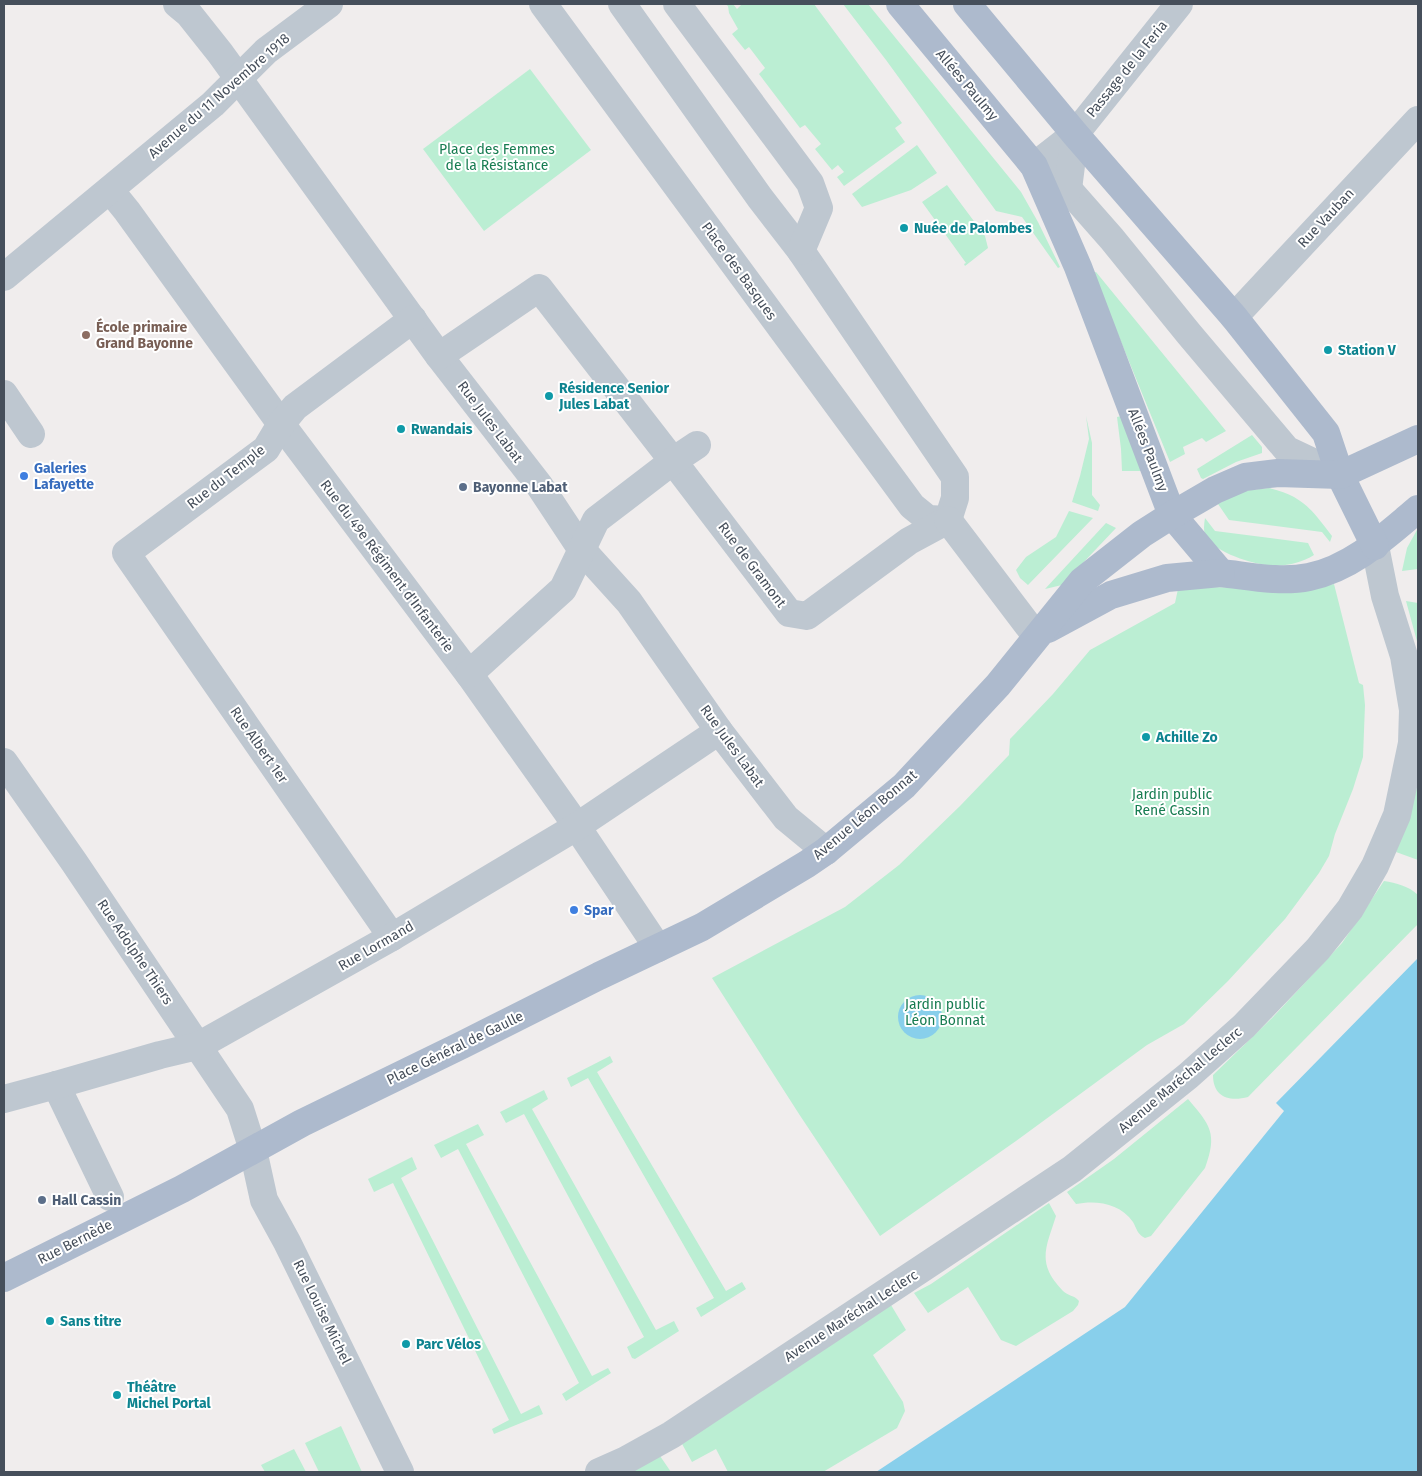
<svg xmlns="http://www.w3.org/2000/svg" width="1422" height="1476" font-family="'Fira Sans',sans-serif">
<rect width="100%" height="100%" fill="#f0eded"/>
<g fill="#bbeed3">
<polygon points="725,4 733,4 737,9 742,4 814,4 902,123 895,128 905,142 844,186 837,177 844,172 838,165 832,170 815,149 821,144 805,125 800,128 759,74 765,68 749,47 745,50 732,34 738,29 729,13 728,6"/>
<polygon points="843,4 868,4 1021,192 1038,222 1060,267 1058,268 1022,217 996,211 886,60"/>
<polygon points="530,69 591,150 484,231 423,149"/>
<polygon points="917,145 937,173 911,190 862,207 852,194"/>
<polygon points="947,185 985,236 988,248 965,266 964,264 966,263 922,202"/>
<polygon points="1096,272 1226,431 1206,442 1202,438 1183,447 1185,454 1170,462 1093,273"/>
<polygon points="1086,416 1092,443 1092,495 1100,505 1098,511 1072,502 1080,476 1089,439"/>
<polygon points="1122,416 1142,471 1122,471 1121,449 1117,417"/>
<polygon points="1252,435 1262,447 1262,453 1236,462 1203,479 1201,478 1197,469"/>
<path d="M1269 488C1303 496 1312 510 1332 536L1330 542 1322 532 1229 520 1218 504 1242 491Z"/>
<polygon points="1069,511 1093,518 1028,585 1020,578 1016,570 1026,557 1056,537"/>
<path d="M1205 518 1215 531 1308 543 1314 555C1303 562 1290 565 1277 566 1258 566 1217 554 1206 537 1203 531 1204 524 1205 518Z"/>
<polygon points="1106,523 1116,528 1062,585 1045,589"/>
<polygon points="1418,528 1418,569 1402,571 1407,548"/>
<polygon points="1334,584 1359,683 1363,685 1365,705 1363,757 1353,789 1335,834 1329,856 1319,873 1285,919 1228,981 1184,1024 1147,1045 1016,1141 880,1236 799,1114 712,978 845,907 899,865 960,806 1009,755 1010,739 1053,694 1090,650 1175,603 1178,589 1206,587 1312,589"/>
<polygon points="1406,601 1418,603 1418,645"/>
<polygon points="1418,782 1418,860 1396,852 1411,811"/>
<path d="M1384 881C1396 883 1409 886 1418 895V924L1248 1097C1229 1102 1213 1097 1213 1075L1273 1017 1342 943Z"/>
<polygon points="610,1056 613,1062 597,1072 726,1291 742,1282 746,1289 701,1317 696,1308 714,1298 588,1078 571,1087 567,1078"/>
<polygon points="544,1090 548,1099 532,1109 656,1330 674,1321 679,1331 635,1359 632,1358 627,1347 644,1337 524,1114 506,1123 500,1112"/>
<path d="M1188 1099C1210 1125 1218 1133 1205 1168L1151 1236 1145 1238C1137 1234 1137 1229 1133 1222 1120 1203 1096 1200 1076 1204L1067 1192 1114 1159Z"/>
<polygon points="478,1124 484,1135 466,1144 592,1376 608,1368 611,1373 566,1401 562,1394 579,1383 458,1149 441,1158 434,1145"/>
<polygon points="412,1157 417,1169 401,1178 521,1414 539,1405 543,1414 494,1434 492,1429 509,1420 393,1183 374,1192 368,1179"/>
<path d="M1049 1203 1056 1216C1046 1248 1036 1263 1063 1291 1068 1296 1074 1295 1079 1301L1078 1305 1073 1311 1016 1346 1001 1340 968 1287 928 1313 914 1293 931 1284Z"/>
<polygon points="891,1305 906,1330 873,1355 903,1402 905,1411 897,1428 823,1472 728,1472 716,1449 692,1462 681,1442"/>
<polygon points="341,1426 362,1472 319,1472 305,1443"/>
<polygon points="294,1449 306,1472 265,1472 261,1465"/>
<polygon points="660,1456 671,1472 627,1472"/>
</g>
<g fill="#88cfeb">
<polygon points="1418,958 1418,1472 876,1472 1125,1307 1284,1111 1276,1103"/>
<circle cx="920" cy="1017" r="22"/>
</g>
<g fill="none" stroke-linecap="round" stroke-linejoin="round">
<g stroke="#bec7d0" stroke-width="28">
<polyline points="177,4 189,14 220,53 439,356 539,485 582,550 629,602 719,731 786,818 826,851"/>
<polyline points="543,4 912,506 928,519 948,520"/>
<polyline points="622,4 760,198 801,251 955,477 955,498 948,520"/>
<polyline points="677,4 810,183 819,208 801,251"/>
<polyline points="1179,4 1075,134 1034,166 1068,189 1112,239 1189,334 1287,450 1340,475"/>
<polyline points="1068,189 1075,134"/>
<polyline points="110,190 127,211 281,424 469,674 567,812 658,948"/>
<polyline points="4,277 213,104 266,51 329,4"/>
<polyline points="1234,317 1418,120"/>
<polyline points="439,356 539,288 673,461 789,613 807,616 909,541 948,520"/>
<polyline points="4,394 31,434"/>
<polyline points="948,520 1036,636"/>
<polyline points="469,674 563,589 596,520 673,461 697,445"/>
<polyline points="4,762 74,862 240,1109 253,1150 264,1200 287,1242 400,1472"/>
<polyline points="392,937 126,553 266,449 281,424 295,407 413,319"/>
<polyline points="56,1085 110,1197"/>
<polyline points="4,1099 56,1085 160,1055 198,1046 392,937 576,827 719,731"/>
<polyline points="599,1472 626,1460 671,1435 1072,1169 1188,1076 1244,1026 1318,949 1350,909 1375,866 1397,815 1412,743 1413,710 1404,656 1385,596 1375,546"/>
</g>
<g stroke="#adbacd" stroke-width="28">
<path d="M900 4 1034 166 1078 267 1172 515 1221 573C1249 576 1280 583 1309 577 1352 568 1386 536 1418 509"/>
<polyline points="967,4 1075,134 1234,317 1326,433 1340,475 1375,546"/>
<polyline points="1048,629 1111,595 1167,578 1221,573"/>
<polyline points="4,1278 182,1189 302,1123 462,1045 599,976 702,927 807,864 826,851 904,786 998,685 1082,581 1142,534 1172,515 1215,490 1245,477 1278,473 1340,475 1418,439"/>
</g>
</g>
<g fill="#0f9aa8" stroke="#fff" stroke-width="2">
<circle cx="904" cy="228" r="5"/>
<circle cx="1328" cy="350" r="5"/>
<circle cx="549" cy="396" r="5"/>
<circle cx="401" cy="429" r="5"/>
<circle cx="1146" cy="737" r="5"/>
<circle cx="50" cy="1321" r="5"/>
<circle cx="406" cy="1344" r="5"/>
<circle cx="117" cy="1395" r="5"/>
</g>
<circle fill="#8d6e63" stroke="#fff" stroke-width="2" cx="86" cy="335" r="5"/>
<g fill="#3f7fe0" stroke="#fff" stroke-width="2">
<circle cx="24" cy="476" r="5"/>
<circle cx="574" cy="910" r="5"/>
</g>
<g fill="#5c6f8a" stroke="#fff" stroke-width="2">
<circle cx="463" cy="487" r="5"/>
<circle cx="42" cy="1200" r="5"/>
</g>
<g text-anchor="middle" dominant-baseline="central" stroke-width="4" stroke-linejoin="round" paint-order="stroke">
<g font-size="14" fill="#464f5b" stroke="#fff">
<text transform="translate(1127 69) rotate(-51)">Passage de la Feria</text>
<text transform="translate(967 85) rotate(50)">Allées Paulmy</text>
<text transform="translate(219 96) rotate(-41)">Avenue du 11 Novembre 1918</text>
<text transform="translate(1326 218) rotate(-47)">Rue Vauban</text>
<text transform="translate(739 271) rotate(54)">Place des Basques</text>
<text transform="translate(490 422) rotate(53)">Rue Jules Labat</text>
<text transform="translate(1148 450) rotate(69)">Allées Paulmy</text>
<text transform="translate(226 477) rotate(-38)">Rue du Temple</text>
<text transform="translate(752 565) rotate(53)">Rue de Gramont</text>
<text transform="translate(387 566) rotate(53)">Rue du 49e Régiment d'Infanterie</text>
<text transform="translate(259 745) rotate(55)">Rue Albert 1er</text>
<text transform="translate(732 746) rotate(54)">Rue Jules Labat</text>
<text transform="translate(865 815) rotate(-40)">Avenue Léon Bonnat</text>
<text transform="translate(376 946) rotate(-30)">Rue Lormand</text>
<text transform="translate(135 952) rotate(56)">Rue Adolphe Thiers</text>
<text transform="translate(455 1048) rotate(-26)">Place Général de Gaulle</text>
<text transform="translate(1180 1080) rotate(-40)">Avenue Maréchal Leclerc</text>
<text transform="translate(75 1242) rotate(-27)">Rue Bernède</text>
<text transform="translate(322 1312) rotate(64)">Rue Louise Michel</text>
<text transform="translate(851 1316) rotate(-33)">Avenue Maréchal Leclerc</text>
</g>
<g font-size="14" fill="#177c51" stroke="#fff">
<text x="497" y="149">Place des Femmes<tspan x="497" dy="16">de la Résistance</tspan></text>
<text x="1172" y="794">Jardin public<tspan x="1172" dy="16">René Cassin</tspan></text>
<text x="945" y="1004">Jardin public<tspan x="945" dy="16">Léon Bonnat</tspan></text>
</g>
<g font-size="14" font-weight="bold" fill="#0d838f" stroke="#fff" text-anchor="start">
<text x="914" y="228">Nuée de Palombes</text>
<text x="1338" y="350">Station V</text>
<text x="559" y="388">Résidence Senior<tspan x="559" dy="16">Jules Labat</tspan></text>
<text x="411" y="429">Rwandais</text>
<text x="1156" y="737">Achille Zo</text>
<text x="60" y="1321">Sans titre</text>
<text x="416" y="1344">Parc Vélos</text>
<text x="127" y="1387">Théâtre<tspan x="127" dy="16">Michel Portal</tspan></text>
</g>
<g font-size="14" font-weight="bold" fill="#785e54" stroke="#fff" text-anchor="start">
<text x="96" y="327">École primaire<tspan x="96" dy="16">Grand Bayonne</tspan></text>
</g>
<g font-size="14" font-weight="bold" fill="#366cbe" stroke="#fff" text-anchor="start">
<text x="34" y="468">Galeries<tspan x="34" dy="16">Lafayette</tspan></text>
<text x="584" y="910">Spar</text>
</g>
<g font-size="14" font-weight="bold" fill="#4e5e75" stroke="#fff" text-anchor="start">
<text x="473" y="487">Bayonne Labat</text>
<text x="52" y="1200">Hall Cassin</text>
</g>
</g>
<rect width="1422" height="1476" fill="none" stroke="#464f5b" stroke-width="10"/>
</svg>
